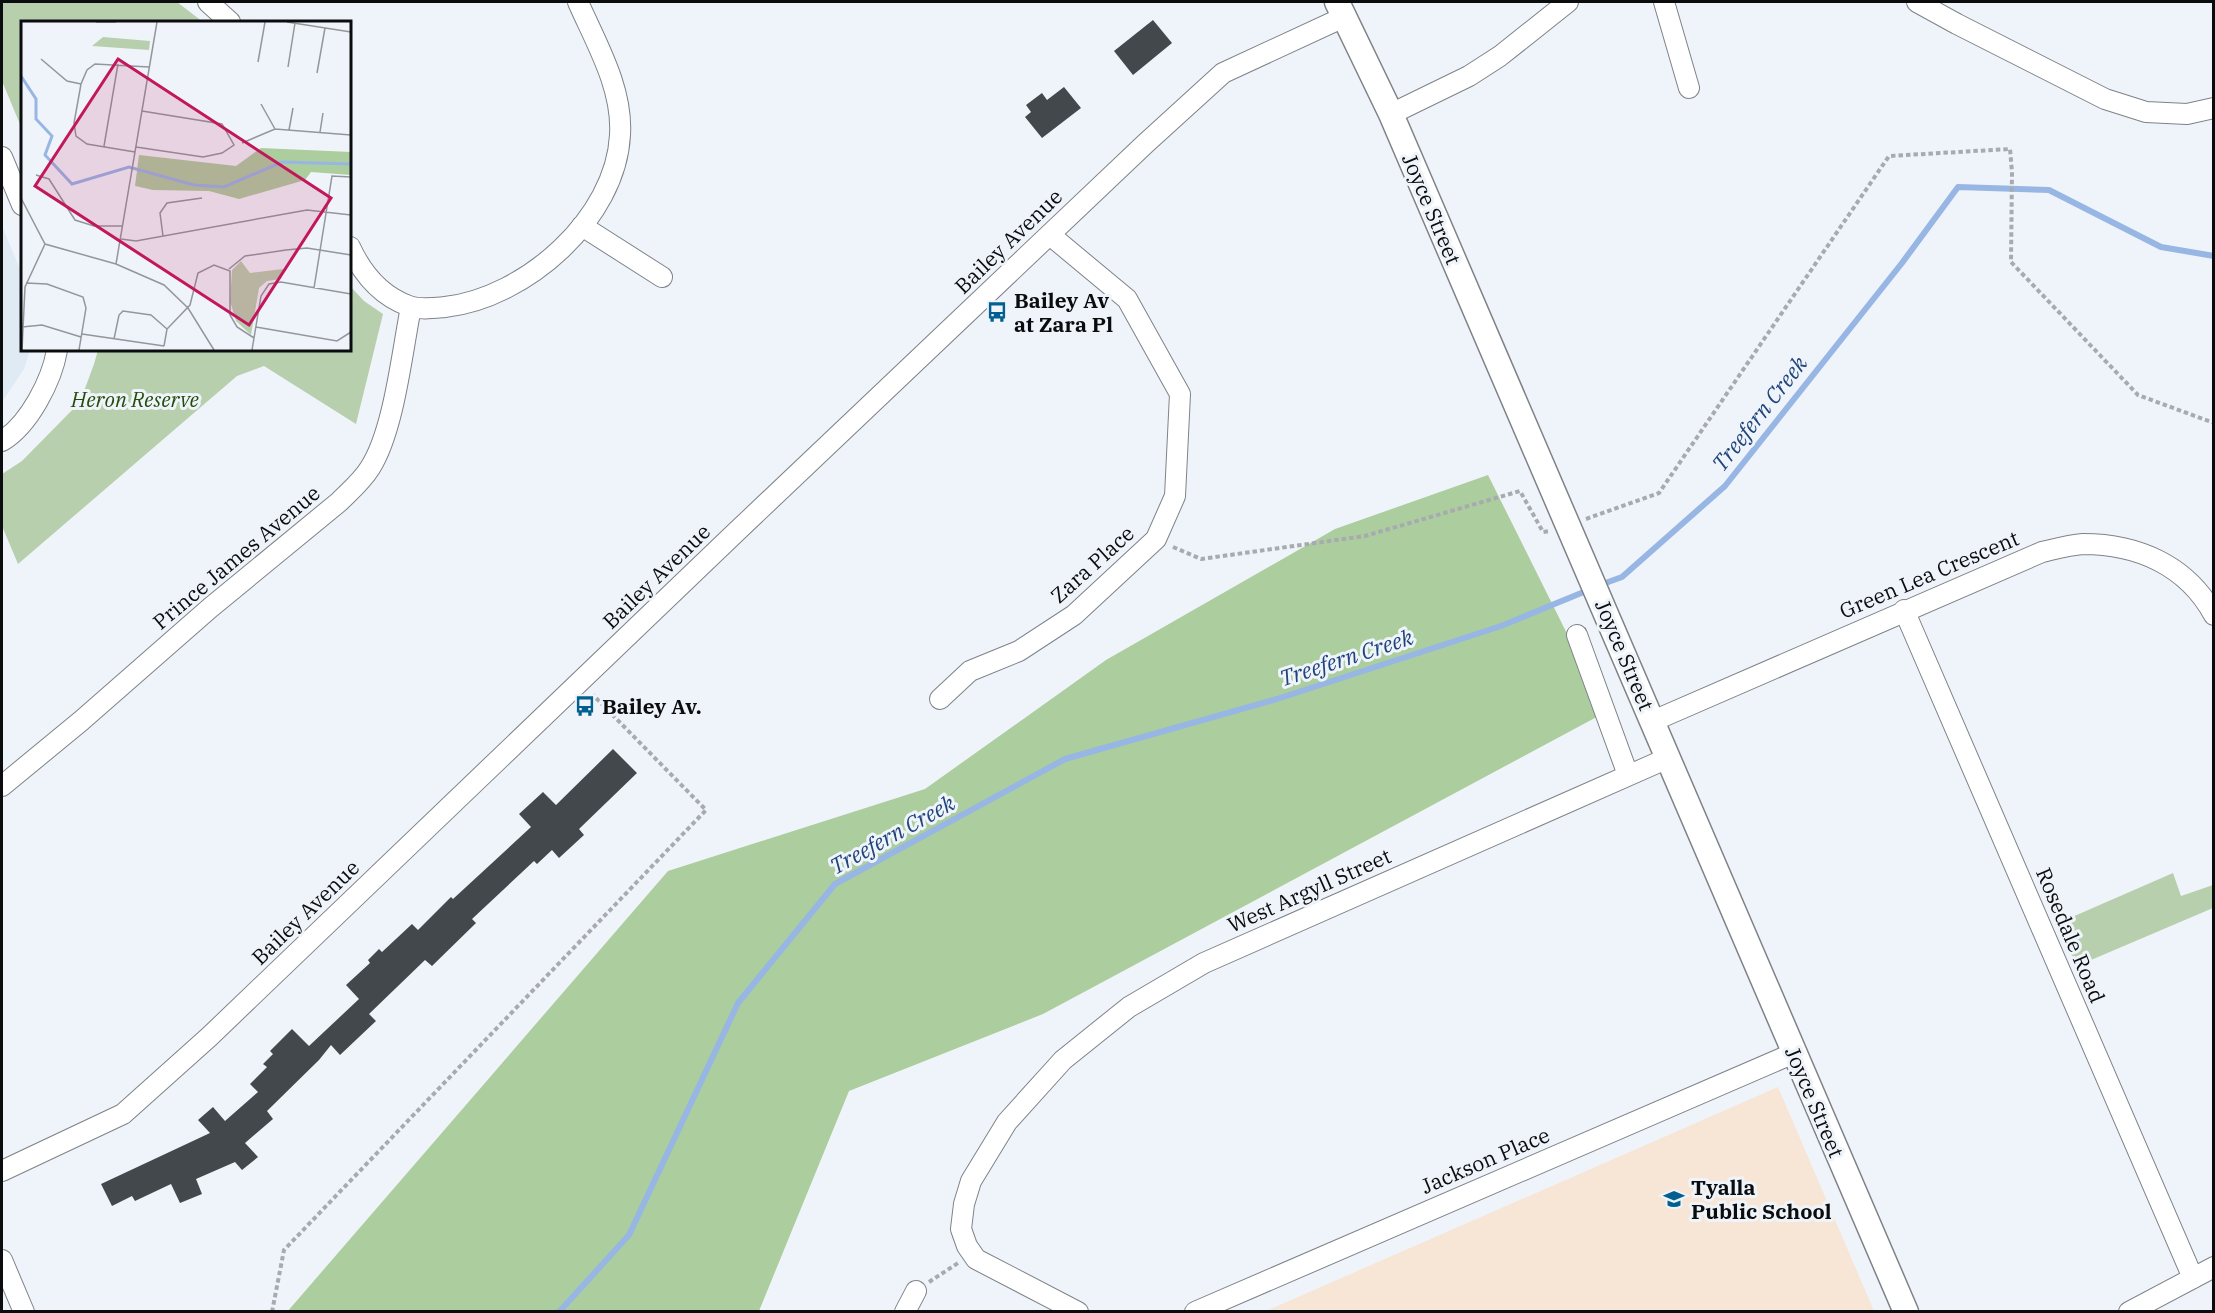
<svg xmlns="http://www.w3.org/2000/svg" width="2215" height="1313" font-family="'IBM Plex Serif',serif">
<rect width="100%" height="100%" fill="#eff4fa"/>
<polygon fill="#dfeaf5" points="2,226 22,274 22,350 30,350 24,369 2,402"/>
<polygon fill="#f7e6d5" points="1778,1087 1874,1311 1266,1311"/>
<g fill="#b8cfae">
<polygon points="2,2 177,2 203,22 22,22 22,129 2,81"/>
<polygon points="350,286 364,301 383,314 356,424 264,366 237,376 18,564 2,526 2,474 22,461 80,402 94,364 98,350 350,350"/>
<polygon points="2173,873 2181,896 2213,885 2213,908 2077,966 2056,924"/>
</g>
<polygon fill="#accd9e" points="1488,475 1606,712 1043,1014 849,1091 759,1311 287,1312 668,871 925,789 1106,660 1335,529"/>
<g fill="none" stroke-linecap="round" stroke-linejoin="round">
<g stroke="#98b6e4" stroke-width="6">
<polyline points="1600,585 1622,577 1725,486 1902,263 1958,187 2049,190 2161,247 2214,256"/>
<polyline points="559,1312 629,1235 738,1003 835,884 1065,759 1277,699 1501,626 1591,589"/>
</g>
</g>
<g fill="#43484c">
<polygon points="1153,20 1172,43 1133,75 1114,51"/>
<polygon points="1064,87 1081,108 1042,138 1025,117 1031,112 1026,105 1042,93 1047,100"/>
<polygon points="613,749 637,773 579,829 584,835 559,858 552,850 537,864 534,861 472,919 476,923 432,966 425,960 369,1014 376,1021 340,1055 331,1045 319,1060 267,1111 273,1119 245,1143 258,1157 242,1170 235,1162 196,1179 202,1194 180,1203 171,1184 135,1201 132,1196 112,1206 101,1184 210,1133 198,1120 213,1107 225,1121 258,1092 250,1084 267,1067 263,1064 273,1054 270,1051 292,1029 309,1046 359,999 346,985 370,963 368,960 379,949 382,952 412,924 418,930 451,897 453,899 531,827 519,814 543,792 556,805"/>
</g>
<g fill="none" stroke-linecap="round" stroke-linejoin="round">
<g stroke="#7e8388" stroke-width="22">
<g id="minor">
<polyline points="208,2 230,22"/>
<polyline points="1664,2 1689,88"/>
<polyline points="1917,2 1957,24 2105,99 2146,112 2187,114 2214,108"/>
<polyline points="1391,114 1469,76 1500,56 1568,2"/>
<polyline points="2,157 22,205"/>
<polyline points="582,226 662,277"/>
<path d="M350 247C362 273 381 296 409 306 420 310 434 308 445 307 526 298 616 218 620 135 623 88 596 43 578 2"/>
<path d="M2 441C29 425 52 380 57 350"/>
<polyline points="1904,610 2193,1278"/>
<polyline points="1577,635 1628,775"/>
<polyline points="940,699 970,671 1019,651 1074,615 1156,539 1175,496 1180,394 1127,299 1050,235"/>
<path d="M1653 721 2042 552C2055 549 2069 545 2083 544 2137 544 2187 565 2214 615"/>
<path d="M2 786 81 721 210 608 339 502C350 491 362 481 370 468 394 431 402 352 411 307"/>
<polyline points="2,1171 123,1114 209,1037 734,534 1145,144 1223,73 1344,17"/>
<polyline points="2,1260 24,1312"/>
<polyline points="905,1312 916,1291"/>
<polyline points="1078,1312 976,1259 967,1246 961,1229 964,1204 971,1181 1007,1122 1063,1060 1129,1007 1204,963 1668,758"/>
<polyline points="1195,1312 1794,1053"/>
<polyline points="2129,1312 2214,1267"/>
</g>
</g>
<g stroke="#7e8388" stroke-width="27">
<polyline id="tertiary" points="1337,2 1391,114 1906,1312"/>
</g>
<g stroke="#a7abb0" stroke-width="4" stroke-dasharray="4.5 3" stroke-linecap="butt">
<polyline points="1586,519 1659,493 1889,156 2010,149 2012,172 2011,262 2138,395 2214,423"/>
<polyline points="1173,547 1201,559 1365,536 1520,491 1543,532 1550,531"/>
<polyline points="929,1282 958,1263"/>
<polyline points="272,1312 284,1250 706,810 593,695"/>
</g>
<use href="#minor" stroke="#fff" stroke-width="20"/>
<use href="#tertiary" stroke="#fff" stroke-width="24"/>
</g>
<defs>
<g id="bus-bare" transform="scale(1.62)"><path d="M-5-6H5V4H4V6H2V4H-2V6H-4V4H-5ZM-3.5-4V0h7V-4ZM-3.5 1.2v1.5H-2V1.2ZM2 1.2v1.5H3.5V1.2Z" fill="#035f8f" stroke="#eff4fa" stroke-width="2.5" paint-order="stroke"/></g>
<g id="school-bare" transform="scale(1.62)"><path d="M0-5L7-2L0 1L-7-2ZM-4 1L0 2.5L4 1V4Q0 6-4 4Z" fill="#035f8f" stroke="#eff4fa" stroke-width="2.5" paint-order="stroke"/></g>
</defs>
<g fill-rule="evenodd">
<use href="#bus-bare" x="997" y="312"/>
<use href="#bus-bare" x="585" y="706"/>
<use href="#school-bare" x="1674" y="1199"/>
</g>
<g text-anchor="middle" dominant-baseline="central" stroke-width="6" stroke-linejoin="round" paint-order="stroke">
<g font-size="21" fill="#0a0c0e" stroke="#eff4fa">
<text transform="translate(1432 209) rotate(67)">Joyce Street</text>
<text transform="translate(1008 241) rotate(-44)">Bailey Avenue</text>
<text transform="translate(236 557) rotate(-40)">Prince James Avenue</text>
<text transform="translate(1092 564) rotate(-42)">Zara Place</text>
<text transform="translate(1929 574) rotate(-23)">Green Lea Crescent</text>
<text transform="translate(656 576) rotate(-44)">Bailey Avenue</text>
<text transform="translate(1625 655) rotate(67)">Joyce Street</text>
<text transform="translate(1309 890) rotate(-24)">West Argyll Street</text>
<text transform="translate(305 912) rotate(-44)">Bailey Avenue</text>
<text transform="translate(2071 935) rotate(67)">Rosedale Road</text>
<text transform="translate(1815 1102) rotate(67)">Joyce Street</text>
<text transform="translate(1485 1160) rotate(-23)">Jackson Place</text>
</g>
<g font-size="21" font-weight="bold" fill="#0a0c0e" stroke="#eff4fa" text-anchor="start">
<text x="1014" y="300">Bailey Av<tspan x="1014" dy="24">at Zara Pl</tspan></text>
<text x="602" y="706">Bailey Av.</text>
<text x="1691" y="1187">Tyalla<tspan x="1691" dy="24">Public School</tspan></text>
</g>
<g font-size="21" font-style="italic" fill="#244d0c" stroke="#eff4fa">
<text x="135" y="399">Heron Reserve</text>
</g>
<g font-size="22" font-style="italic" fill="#1f437b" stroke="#eff4fa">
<text transform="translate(1759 413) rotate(-52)">Treefern Creek</text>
<text transform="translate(1346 657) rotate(-18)">Treefern Creek</text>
<text transform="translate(892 834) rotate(-29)">Treefern Creek</text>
</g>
</g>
<g transform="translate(21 21)">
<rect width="330" height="330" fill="#eff4fa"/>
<path d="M82 16 129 20 128 29 71 25ZM220 240 229 252 262 248 260 258 246 260 238 267 230 314 215 300 209 280 211 249Z" fill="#b8cfae"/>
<path d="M240 127 330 131V154L290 151 284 159 218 178 188 170 132 169 114 165 118 134 215 145Z" fill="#accd9e"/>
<path fill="none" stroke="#98b6e4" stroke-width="3" d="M0 55 15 78V98L31 115 24 134 51 163 108 146 173 164 203 166 261 141 330 143"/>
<path fill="none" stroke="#93979c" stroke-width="1.5" d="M75 1H95M266 1 330 11M20 38 46 60 60 63M237 41 244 1M267 46 274 2M296 52 304 7M240 83 254 108M268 109 272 87M299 111 302 92M221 122 254 108 330 114M83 125 97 43M115 126 182 136 201 132 213 124 201 103 121 90M114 131 66 123 55 115 53 102 60 63 66 49 74 43 128 46M15 154 28 158 54 199 73 205H101M0 177 24 223 95 243 143 264 167 287 193 329M142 215 139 192 146 182 181 177M100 218 115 220 286 189 330 194M95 243 136 1M208 248 224 235 265 229 286 227 330 234M5 262 26 263 62 276 65 287 58 329M293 267 311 155 330 156M1 306 21 304 60 316M235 306 316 320 330 311M61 313 143 325M93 318 98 294 102 290 130 294 146 308M143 325 146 308 169 284 177 252 193 244 209 250V294L216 306 233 317M1 329 4 266 24 223M231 329 240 275 248 263 260 261 330 273"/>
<path fill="#c2185b" fill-opacity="0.15" stroke="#c2185b" stroke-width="3" d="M97 38 310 177 228 304 14 165Z"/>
<rect width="330" height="330" fill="none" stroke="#0a0c0e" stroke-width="3"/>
</g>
<rect width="2215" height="1313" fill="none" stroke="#0a0c0e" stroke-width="6"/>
</svg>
